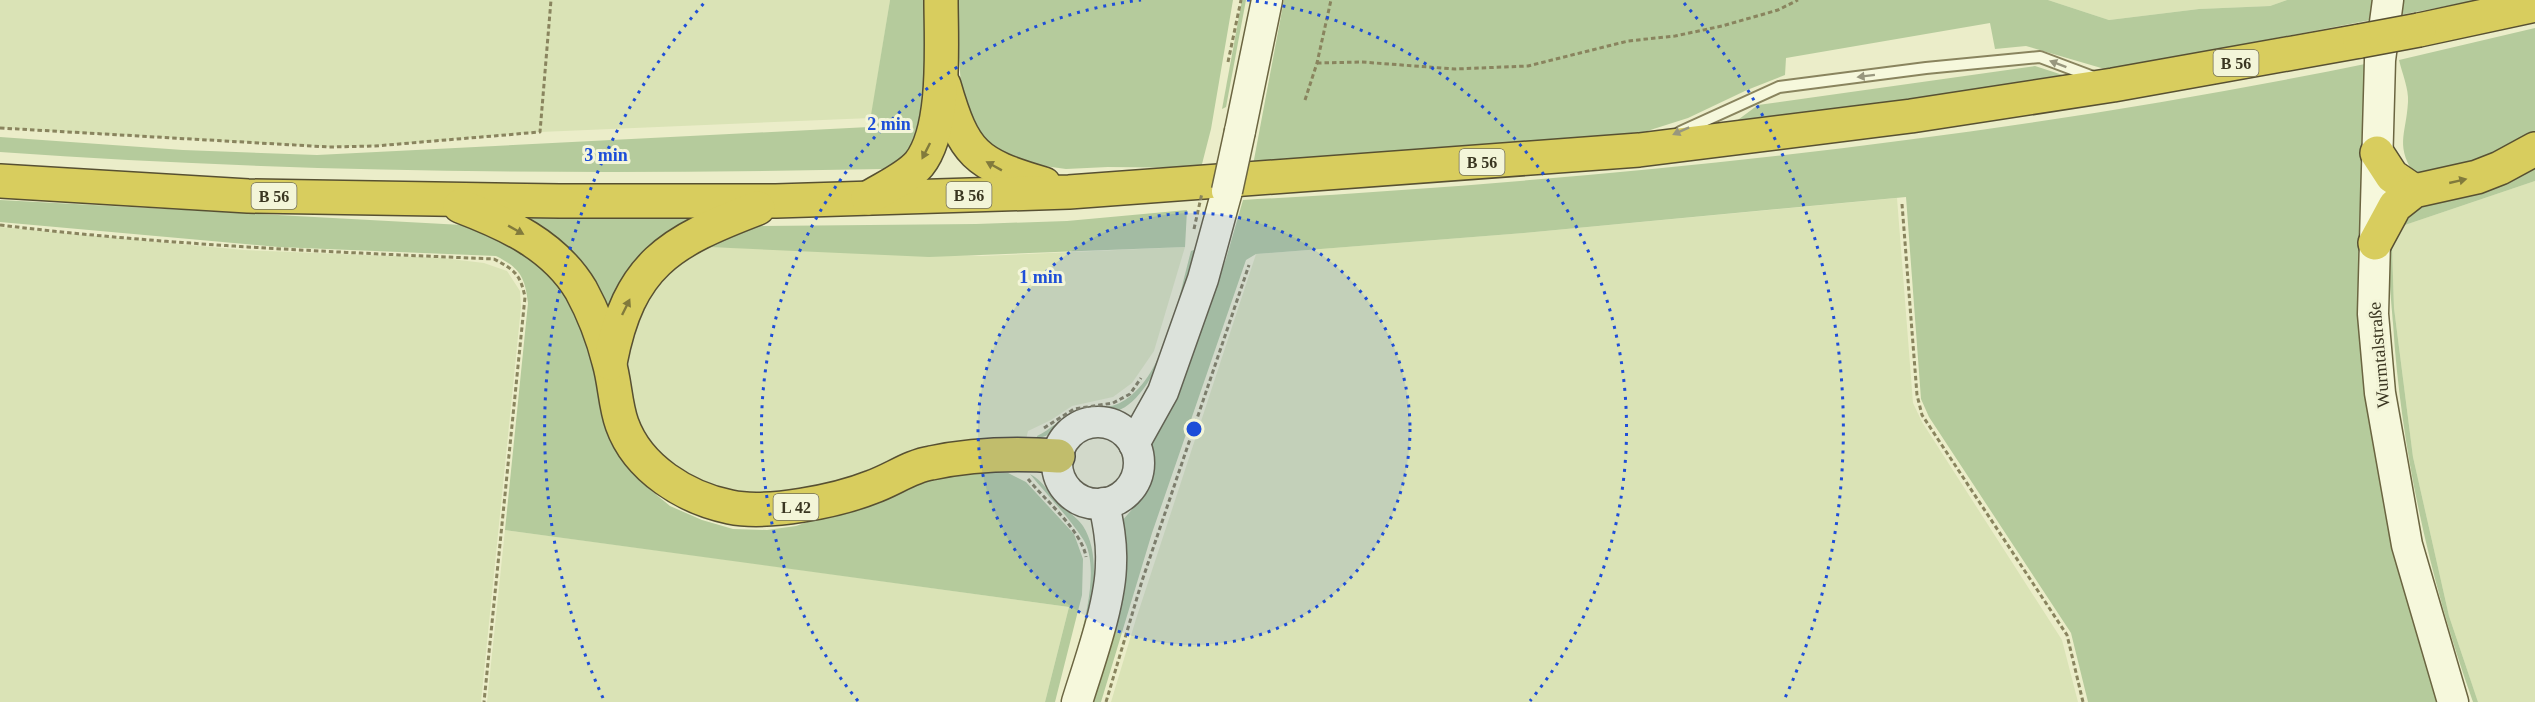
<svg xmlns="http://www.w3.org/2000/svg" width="2535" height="702" font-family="'Times New Roman',serif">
<rect width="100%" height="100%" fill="#ebedc9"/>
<g fill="#dae3b6">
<polygon points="0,0 890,0 871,118 540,132 375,146 329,147 0,128"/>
<polygon points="2048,0 2287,0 2270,6 2199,9 2109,20"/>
<polygon points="2535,181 2535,702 2478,702 2449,616 2413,457 2394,308 2392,246 2402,226"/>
<polygon points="1897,198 1913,403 1922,422 2062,640 2078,702 1111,702 1136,619 1256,254 1524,233"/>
<polygon points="0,227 244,250 442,258 484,263 507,271 520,291 521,307 481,702 0,702"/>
<polygon points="708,247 982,256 1185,247 1154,351 1132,383 1113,397 1072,406 1051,420 1028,431 1026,440 794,496 738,494 694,482 646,442 629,398 623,359 638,302 667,271"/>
<polygon points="505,530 759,564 1069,607 1045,702 487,702"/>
</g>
<g fill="#b5cb9c">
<path d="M890 0H931L928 135 916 150 883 169C588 175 294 173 0 152V137L183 150 317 155 869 127Z"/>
<polygon points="955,0 1233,0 1211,129 1201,168 1108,167 1066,169 1030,164 994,154 963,115"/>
<polygon points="1242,0 1246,0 1226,107 1222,109"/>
<polygon points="1284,0 2048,0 2109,20 2199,9 2270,6 2287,0 2379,0 2376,19 2108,70 2026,46 1995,49 1990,23 1786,58 1785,75 1747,90 1688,118 1644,132 1253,165"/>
<polygon points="2403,0 2478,0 2400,15"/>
<path d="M2535 28V136L2507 152 2417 178C2394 146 2406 136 2408 102 2409 89 2402 73 2399 60Z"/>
<path d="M2370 63 2362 207 2442 702H2088L2071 633 1929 417 1921 399 1906 197 1524 233 1256 254 1246 260 1152 533 1101 702H1085L1121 522 1149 490 1152 476 1150 445 1185 366 1226 259 1243 200C1620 179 1999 139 2370 63Z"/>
<polygon points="2035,66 2072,78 2069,81 1735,122 1758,105"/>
<path d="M2535 159V181L2402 226 2392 246 2394 308 2413 457 2449 616 2478 702H2473C2430 581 2401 451 2393 323 2392 308 2387 263 2390 250 2393 235 2407 220 2417 209V199Z"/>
<path d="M0 200 481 226 526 248 580 310 630 467 647 487 670 506 702 520 733 529 767 530 796 526 954 470 1008 473 1026 482 1074 534 1083 559 1082 595 1055 702H1045L1069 607 505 530 528 303C525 277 520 268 496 256L278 247 0 222Z"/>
<polygon points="1187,210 1185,247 929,257 708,247 753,226 976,224 1067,221"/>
<polygon points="498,213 711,218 607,336"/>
<path d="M1197 249C1186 289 1159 403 1113 412 1100 415 1091 412 1076 417 1059 423 1056 434 1037 439V436C1050 430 1062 417 1076 412 1093 407 1110 410 1125 400 1166 374 1179 295 1191 251Z"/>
<path d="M1030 474C1043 481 1049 493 1059 503 1066 511 1077 517 1083 526 1111 570 1078 654 1066 702H1061C1072 663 1106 575 1083 539 1068 516 1047 495 1030 474Z"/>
</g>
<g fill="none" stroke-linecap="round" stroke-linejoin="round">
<g stroke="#89845e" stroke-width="14">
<polyline id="lane" points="1680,132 1779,87 1926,68 2040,57 2096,78"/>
</g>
<g stroke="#6b6541" stroke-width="33">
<g id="secondary">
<polyline points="2388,0 2380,60 2373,314 2380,393 2407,545 2453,702"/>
<polyline points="1240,131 1267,0"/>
<circle cx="1098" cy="463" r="41"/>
<polyline points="1134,444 1163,392 1203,279 1227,191"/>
<path d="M1077 702C1089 663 1111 603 1111 563 1112 543 1108 523 1104 503"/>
</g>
</g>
<g stroke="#575032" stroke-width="36">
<g id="highway">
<polyline points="2419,30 2535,5"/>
<path d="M944 85C964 154 975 164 1044 184"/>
<polyline points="2377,153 2392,176 2414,191"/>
<polyline points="0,181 248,196 560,201 776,201 1069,192 1639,150 1911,116 2113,85 2360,41"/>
<path d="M868 198C884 188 907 178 919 164 947 129 941 44 941 0"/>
<path d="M460 206C507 224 554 245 581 290 593 312 603 338 609 362 615 382 615 405 622 424 638 469 686 498 730 507 767 515 837 501 872 487 892 480 911 466 931 463 973 454 1016 453 1058 456"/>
<polyline points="2375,243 2395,206 2414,191 2477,177 2500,168 2535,149"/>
<path d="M610 363C629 264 669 242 758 208"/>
</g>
</g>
<g stroke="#89845e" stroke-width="3" stroke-dasharray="4.5 3" stroke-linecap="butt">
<polyline points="1228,62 1241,0"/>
<polyline points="1317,63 1362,62 1455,69 1528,66 1628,41 1675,36 1722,26 1778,10 1798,0"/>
<polyline points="1305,100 1317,63 1331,0"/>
<polyline points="0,128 329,147 375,146 540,132 551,0"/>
<polyline points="1902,204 1917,395 1922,415 2067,635 2083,702"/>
<path d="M0 225C164 245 329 252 494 259 514 270 520 273 525 297L484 702"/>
<polyline points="1044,428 1074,409 1113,403 1130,394 1141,378"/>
<path d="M1028 479C1045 500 1082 531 1086 557"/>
<polyline points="1106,702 1142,581 1249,265"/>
</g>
<use href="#lane" stroke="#f6f8dc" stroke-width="10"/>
<use href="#secondary" stroke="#f6f8dc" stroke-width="30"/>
<use href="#highway" stroke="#d8cd5e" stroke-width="33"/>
<g stroke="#6b6541" stroke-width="33" stroke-linecap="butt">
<polyline id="secondary-bridge" points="1227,191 1240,131"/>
</g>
<g stroke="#575032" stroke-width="36" stroke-linecap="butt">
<polyline id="highway-bridge" points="2360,41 2419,30"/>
</g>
<polyline stroke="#89845e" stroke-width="3" stroke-dasharray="4.5 3" stroke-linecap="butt" points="1194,229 1202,193"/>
<use href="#secondary-bridge" stroke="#f6f8dc" stroke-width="30"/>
<use href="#highway-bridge" stroke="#d8cd5e" stroke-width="33"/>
</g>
<defs><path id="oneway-solid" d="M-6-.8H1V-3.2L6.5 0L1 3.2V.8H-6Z" transform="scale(1.5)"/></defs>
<g fill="#98977e">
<use href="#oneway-solid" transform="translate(2058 64) rotate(-159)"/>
<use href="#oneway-solid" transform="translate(1866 76) rotate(173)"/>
<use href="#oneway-solid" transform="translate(1681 131) rotate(156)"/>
</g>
<g fill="#817a3c">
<use href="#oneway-solid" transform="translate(926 151) rotate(117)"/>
<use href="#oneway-solid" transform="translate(994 166) rotate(-151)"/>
<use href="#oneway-solid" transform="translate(2458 181) rotate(-13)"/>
<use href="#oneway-solid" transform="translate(516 230) rotate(29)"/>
<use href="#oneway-solid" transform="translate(626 307) rotate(-64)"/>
</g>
<circle cx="1194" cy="429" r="216" fill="#1d4ed8" fill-opacity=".12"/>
<g fill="none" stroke="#1d4ed8" stroke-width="3" stroke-dasharray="3 6">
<circle cx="1194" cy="429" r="216"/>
<path d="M858 701A432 432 0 0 1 1141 0M1247 0A432 432 0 0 1 1530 701"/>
<path d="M603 698A649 649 0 0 1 704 3M1684 3A649 649 0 0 1 1785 698"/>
</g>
<g text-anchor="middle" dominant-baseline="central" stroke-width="6" stroke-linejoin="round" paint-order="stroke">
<g fill="#f3f5d8" stroke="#726f58" stroke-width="1.5">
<rect x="2213.5" y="50" width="45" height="26" rx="4.5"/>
<rect x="1459.5" y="149" width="45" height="26" rx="4.5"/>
<rect x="946.5" y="182" width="45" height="26" rx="4.5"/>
<rect x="251.5" y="183" width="45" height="26" rx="4.5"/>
<rect x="773.5" y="494" width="45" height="26" rx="4.5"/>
</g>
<g font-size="16" font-weight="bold" fill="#3a3621">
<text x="2236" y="63">B 56</text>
<text x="1482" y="162">B 56</text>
<text x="969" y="195">B 56</text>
<text x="274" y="196">B 56</text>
<text x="796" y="507">L 42</text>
</g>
<g font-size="18" fill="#3a3621" stroke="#f3f5d8">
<text transform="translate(2379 355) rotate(-95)">Wurmtalstraße</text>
</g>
</g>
<circle cx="1194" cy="429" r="9" fill="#1d4ed8" stroke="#f3f5d8" stroke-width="3"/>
<g font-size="18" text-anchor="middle" font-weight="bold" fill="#1d4ed8" stroke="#f3f5d8" stroke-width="6" stroke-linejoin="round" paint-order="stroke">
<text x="889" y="130">2 min</text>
<text x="606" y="161">3 min</text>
<text x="1041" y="283">1 min</text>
</g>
</svg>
